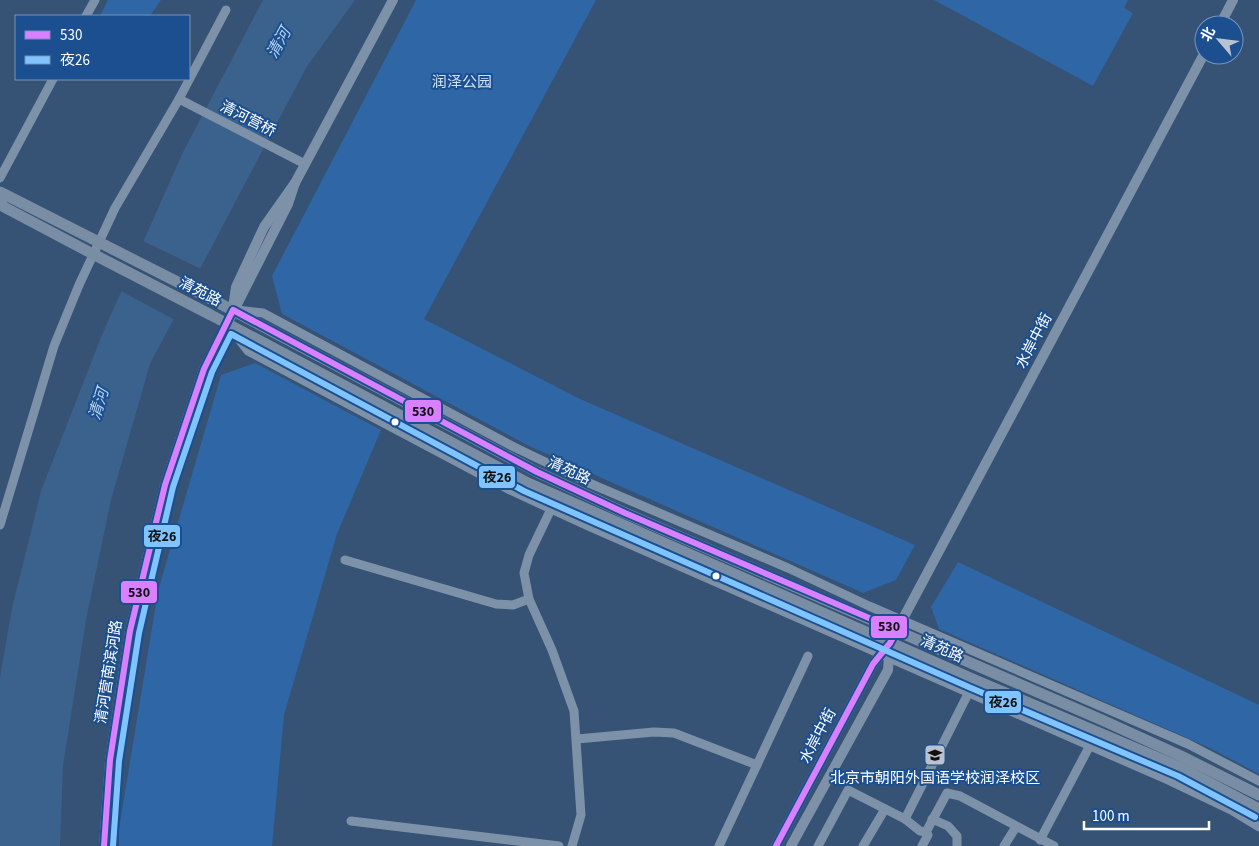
<svg xmlns="http://www.w3.org/2000/svg" width="1259" height="846" font-family="'Source Sans 3','Noto Sans SC',sans-serif">
<rect width="100%" height="100%" fill="#365274"/>
<g fill="#2f66a5">
<polygon points="108,0 161,0 150,16 100,16"/>
<polygon points="416,0 596,0 424,319 578,398 915,545 896,580 863,593 529,446 282,314 272,276"/>
<polygon points="934,0 1128,0 1124,8 1133,13 1093,86"/>
<polygon points="255,363 381,430 337,534 284,715 272,846 119,846 119,829 158,591 221,375"/>
<polygon points="958,562 1259,705 1259,774 1210,748 939,629 931,607"/>
</g>
<polygon fill="#3b618d" points="263,0 355,0 306,68 150,364 111,500 86,620 63,766 60,846 0,846 0,677 12,608 41,491 101,337 183,152"/>
<polygon fill="#365274" points="141,240 203,270 177,321 119,290"/>
<g fill="none" stroke-linecap="round" stroke-linejoin="round">
<g stroke="#7d92a8" stroke-width="9">
<polyline points="86,16 95,0"/>
<polyline points="179,99 305,164"/>
<polyline points="0,178 53,79"/>
<polyline points="237,310 263,313 514,447 589,483 788,568 869,606 1188,744 1259,781"/>
<polyline points="228,325 248,351 510,490 588,526 1168,780 1231,810 1259,827"/>
<polyline points="551,509 529,555 524,573 529,599 552,650 574,711 581,815 572,846"/>
<polyline points="0,525 54,346 79,285 115,208 179,99 226,10"/>
<polyline points="345,560 496,604 513,605 529,599"/>
<polyline points="577,739 654,732 674,733 757,765"/>
<polyline points="905,819 920,831 926,832 947,793 960,796 1054,846"/>
<polyline points="932,819 948,826 957,836 957,846"/>
<polyline points="351,821 559,846"/>
<polyline points="1040,840 1097,732"/>
<polyline points="719,846 808,656"/>
<polyline points="818,846 848,790 905,819 975,680"/>
<polyline points="863,846 885,809"/>
<polyline points="922,846 928,835 926,832"/>
<polyline points="1004,846 1016,827"/>
</g>
<g stroke="#7d92a8" stroke-width="10">
<polyline points="1220,25 1233,0"/>
<polyline points="233,308 236,287 264,227 295,183 393,0"/>
<polyline points="104,846 110,760 130,631 165,485 204,369 288,204 295,183"/>
<polyline points="776,846 873,664 890,643 1204,54"/>
<polyline points="791,846 888,670 890,643"/>
</g>
<g stroke="#798da4" stroke-width="11">
<polyline points="0,192 217,302 537,472 625,513 1102,720 1181,756 1259,795"/>
<polyline points="0,201 4,207 93,254"/>
<polyline points="209,314 528,483 975,680 1182,768 1259,809"/>
</g>
<polyline stroke="#798da4" stroke-width="11" points="93,254 209,314"/>
<g stroke="#1b4f8f" stroke-width="10">
<polyline id="bus-1" points="104,846 110,760 130,631 165,485 204,369 233,310 537,472 625,513 897,630 890,643 873,664 776,846"/>
</g>
<g stroke="#1b4f8f" stroke-width="10">
<polyline id="bus-2" points="113,846 119,761 139,633 173,487 212,372 231,334 524,491 971,688 1178,776 1255,817"/>
</g>
<use href="#bus-1" stroke="#d880ff" stroke-width="6"/>
<use href="#bus-2" stroke="#80c4ff" stroke-width="6"/>
</g>
<defs>
<g id="school-square" transform="scale(1.125)"><rect x="-9" y="-9" width="18" height="18" rx="4" fill="#b9c2ce" stroke="#1b4f8f"/><path d="M0-5L7-2L0 1L-7-2ZM-4 1L0 2.5L4 1V4Q0 6-4 4Z" fill="#111"/></g>
</defs>
<g fill-rule="evenodd">
<use href="#school-square" x="935" y="755"/>
</g>
<g fill="#fff" stroke="#1b4f8f" stroke-width="2">
<circle cx="395" cy="422" r="4.5"/>
<circle cx="716" cy="576" r="4.5"/>
</g>
<g text-anchor="middle" dominant-baseline="central" stroke-width="4" stroke-linejoin="round" paint-order="stroke">
<g font-size="15" fill="#cfe3fa" stroke="#1b4f8f">
<text x="462" y="82">润泽公园</text>
</g>
<g font-size="15" fill="#fff" stroke="#1b4f8f">
<text transform="translate(248 119) rotate(27)">清河营桥</text>
<text transform="translate(200 292) rotate(27)">清苑路</text>
<text transform="translate(1034 341) rotate(-62)">水岸中街</text>
<text transform="translate(569 471) rotate(25)">清苑路</text>
<text transform="translate(942 649) rotate(24)">清苑路</text>
<text transform="translate(109 672) rotate(-81)">清河营南滨河路</text>
<text transform="translate(818 736) rotate(-62)">水岸中街</text>
</g>
<g font-size="15" fill="#fff" stroke="#1b4f8f">
<text x="935" y="778">北京市朝阳外国语学校润泽校区</text>
</g>
<g font-size="16" font-style="italic" fill="#b5d3f5" stroke="#1b4f8f">
<text transform="translate(279 43) rotate(-61)">清河</text>
<text transform="translate(99 404) rotate(-73)">清河</text>
</g>
</g>
<g stroke="#1b4f8f" stroke-width="2">
<rect x="404" y="399" width="38" height="24" rx="5" fill="#d880ff"/>
<rect x="478" y="465" width="38" height="24" rx="5" fill="#80c4ff"/>
<rect x="143" y="524" width="38" height="24" rx="5" fill="#80c4ff"/>
<rect x="120" y="580" width="38" height="24" rx="5" fill="#d880ff"/>
<rect x="870" y="615" width="38" height="24" rx="5" fill="#d880ff"/>
<rect x="984" y="690" width="38" height="24" rx="5" fill="#80c4ff"/>
</g>
<g font-size="14" text-anchor="middle" font-weight="bold" fill="#111">
<text x="423" y="416">530</text>
<text x="497" y="482">夜26</text>
<text x="162" y="541">夜26</text>
<text x="139" y="597">530</text>
<text x="889" y="631">530</text>
<text x="1003" y="707">夜26</text>
</g>
<rect x="15" y="15" width="175" height="65" fill="#1b4f8f" stroke="#7695bc"/>
<rect x="25" y="31" width="25" height="8" fill="#d880ff" stroke="#7695bc"/>
<text x="60" y="40" font-size="15" fill="#ffffff">530</text>
<rect x="25" y="56" width="25" height="8" fill="#80c4ff" stroke="#7695bc"/>
<text x="60" y="65" font-size="15" fill="#ffffff">夜26</text>
<g transform="translate(1219 40) rotate(298)"><circle r="24" fill="#1b4f8f" stroke="#7695bc"/>
<path d="M0-4L9 19L0 12L-9 19Z" fill="#b9c2ce"/>
<text y="-8" font-size="14" font-weight="bold" text-anchor="middle" fill="#ffffff">北</text>
</g>
<path d="M1084 821v8h125v-8" fill="none" stroke="#ffffff" stroke-width="2.5"/>
<text x="1092" y="821" font-size="15" fill="#ffffff" stroke="#1b4f8f" stroke-width="4" paint-order="stroke">100 m</text>
</svg>
